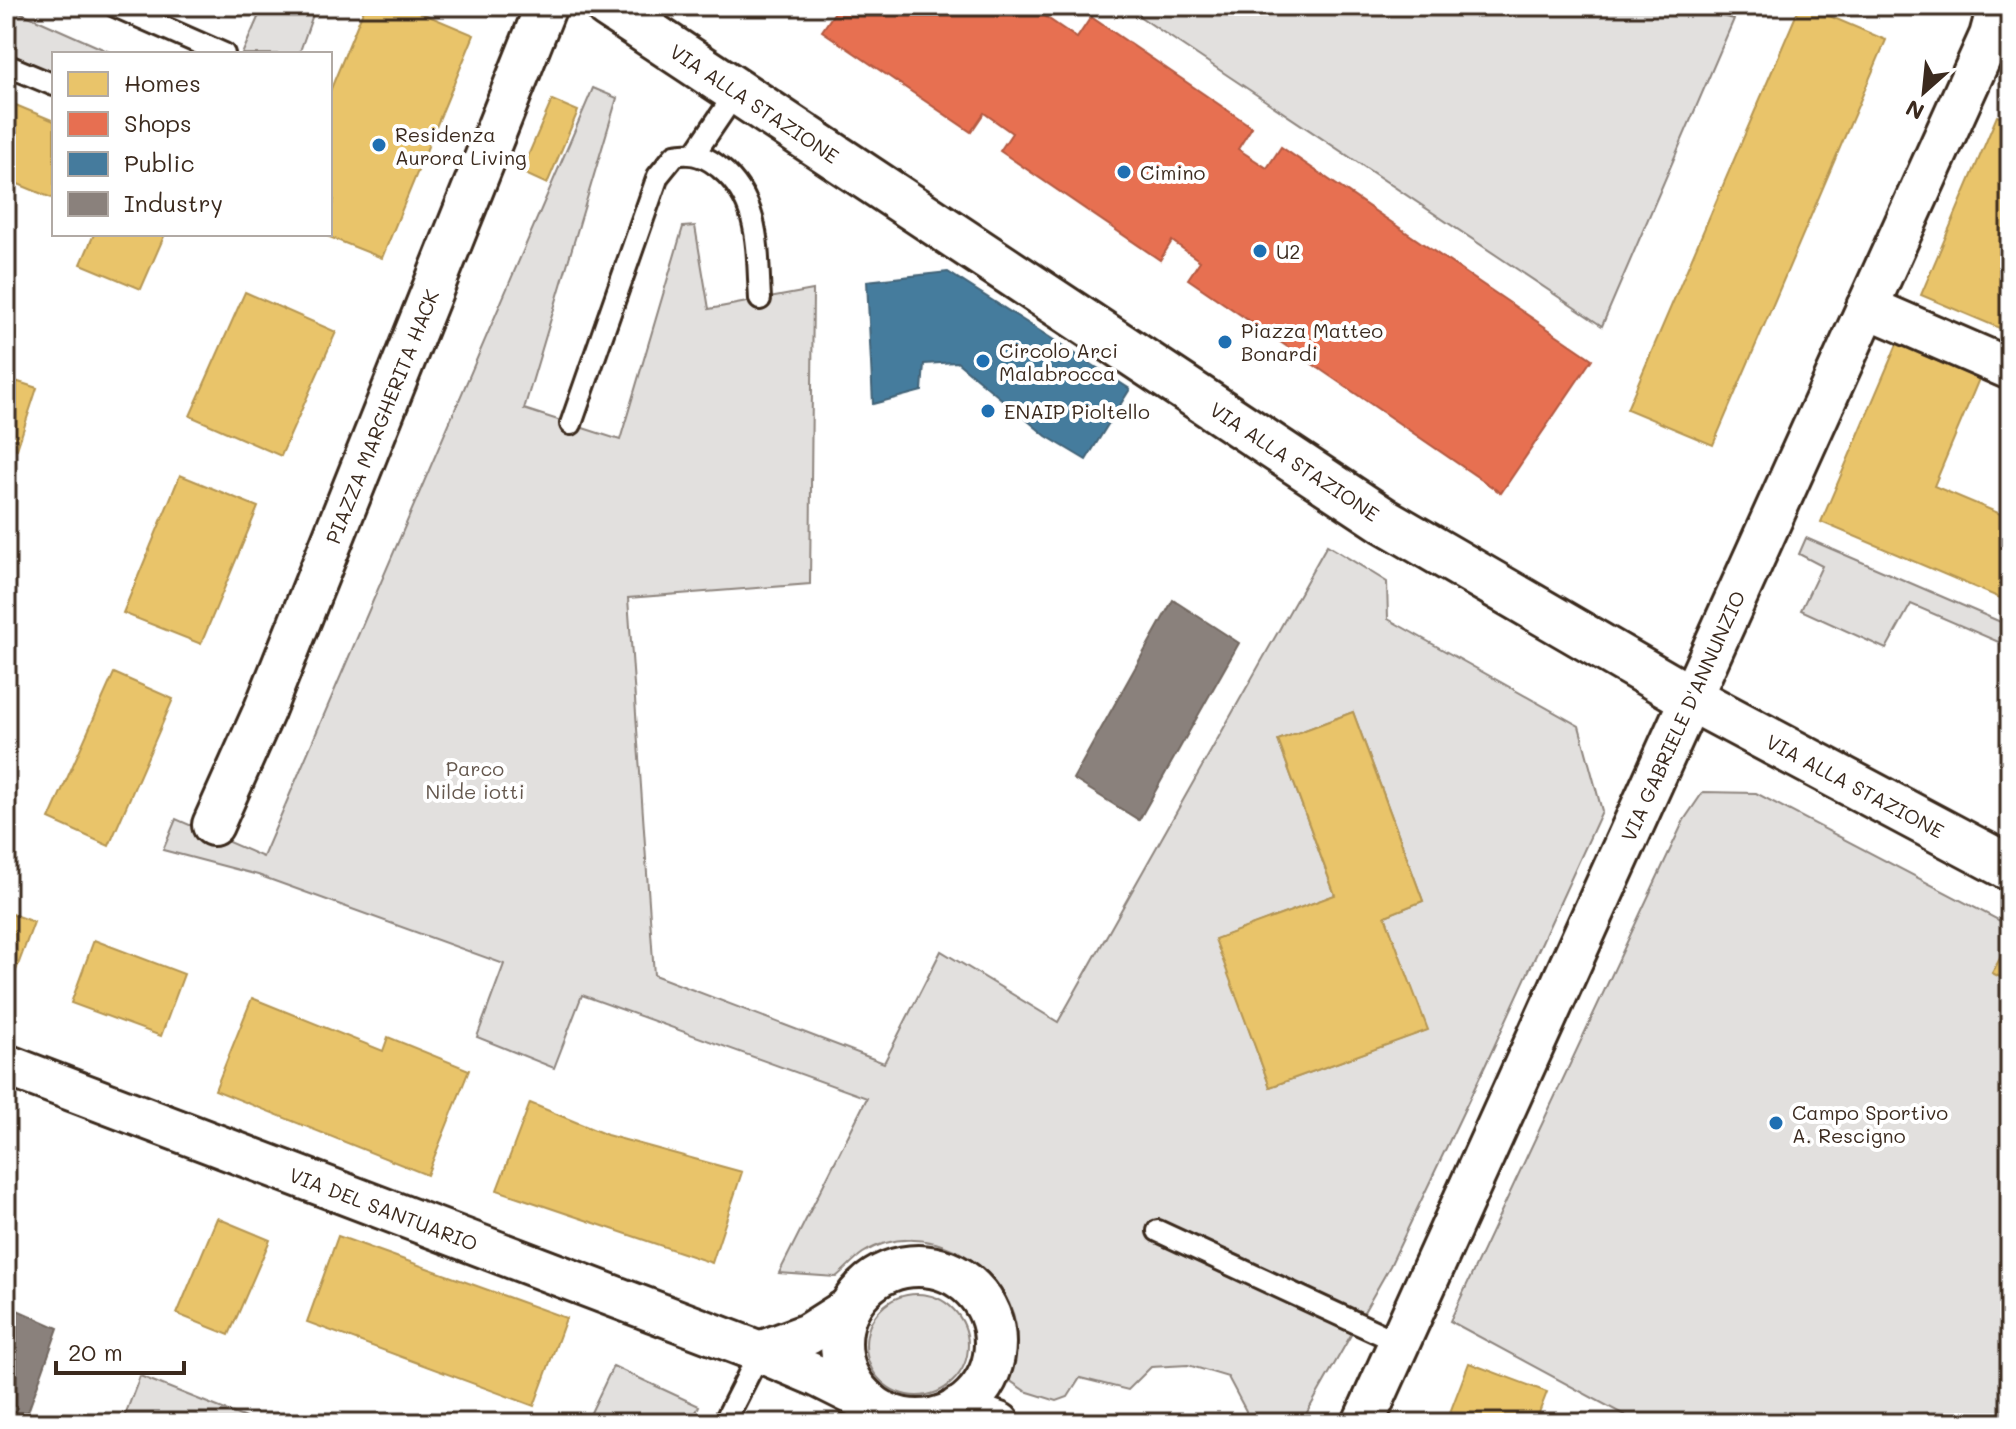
<svg xmlns="http://www.w3.org/2000/svg" width="2016" height="1429" font-family="Mali,sans-serif">
<rect width="100%" height="100%" fill="#fff"/>
<filter id="ink" filterUnits="userSpaceOnUse"><feTurbulence type="fractalNoise" baseFrequency=".0125" numOctaves="2"/><feDisplacementMap in="SourceGraphic" scale="16" xChannelSelector="R" yChannelSelector="G"/><feConvolveMatrix kernelMatrix="1 2 1 2 8 2 1 2 1" color-interpolation-filters="sRGB"/></filter>
<g filter="url(#ink)">
<g fill="#e2e0de" stroke="#8e857e" stroke-width="2" fill-rule="evenodd">
<polygon points="6,6 114,54 54,54 54,73 6,52"/>
<polygon points="263,6 316,6 299,54 242,54"/>
<polygon points="1124,6 1676,6 1734,19 1602,326"/>
<path d="M593 88 617 98 524 409 620 440 683 227 695 226 709 309 813 290 810 584 628 598 654 975 884 1063 941 951 1058 1022 1327 545 1387 582 1388 619 1579 726 1602 811 1486 1064 1390 1266 1301 1423H1245L1246 1411 1228 1377 1188 1365 1151 1367 1128 1390 1080 1378 1068 1397 1057 1401 1025 1391 1009 1380C1013 1362 1018 1344 1016 1326 1005 1261 921 1216 863 1253 853 1260 845 1270 836 1277L779 1273 867 1098 582 995 554 1068 477 1037 504 964 258 875 163 850 176 819 263 857ZM1353 712 1423 901 1385 916 1427 1030 1270 1087 1216 939 1335 895 1278 740Z"/>
<polygon points="1806,538 2010,626 2010,647 1911,604 1886,649 1801,610 1822,566 1799,554"/>
<polygon points="1703,792 1756,793 2010,926 2010,1423 1639,1423 1450,1321 1684,820"/>
<circle cx="917" cy="1345" r="51"/>
<polygon points="613,1366 699,1406 691,1423 586,1423"/>
<polygon points="140,1376 258,1423 122,1423"/>
</g>
<g fill="#e9c46a" stroke="#b59653" stroke-width="2">
<polygon points="365,6 405,6 474,35 382,258 322,234 330,234 330,210 334,200 330,198 330,91"/>
<polygon points="1800,6 1806,6 1886,40 1713,445 1627,409"/>
<polygon points="552,100 578,111 547,184 521,172"/>
<polygon points="6,101 54,121 54,199 6,179"/>
<polygon points="1997,116 2010,121 2010,317 2004,330 1921,295"/>
<polygon points="94,234 165,234 141,289 81,264"/>
<polygon points="245,292 336,332 281,456 190,416"/>
<polygon points="1897,344 1979,379 1934,486 2010,518 2010,575 2000,598 1821,522"/>
<polygon points="6,378 37,388 17,449 6,446"/>
<polygon points="180,475 258,507 201,644 123,613"/>
<polygon points="114,673 173,699 109,846 49,819"/>
<polygon points="1353,712 1423,901 1385,916 1428,1030 1270,1087 1215,939 1335,895 1278,740"/>
<polygon points="2010,825 2010,857 1997,850"/>
<polygon points="6,912 34,922 11,984 6,982"/>
<polygon points="94,940 184,974 161,1036 71,1003"/>
<polygon points="2010,940 2010,982 1992,973"/>
<polygon points="252,998 383,1051 388,1037 469,1070 427,1175 215,1090"/>
<polygon points="530,1103 607,1135 742,1172 712,1263 497,1190"/>
<polygon points="217,1218 270,1240 229,1335 177,1314"/>
<polygon points="338,1236 566,1318 534,1406 307,1322"/>
<polygon points="1469,1363 1547,1392 1535,1423 1446,1423"/>
</g>
<polygon fill="#e76f51" stroke="#b35a42" stroke-width="2" points="839,6 1054,6 1046,17 1077,38 1091,17 1252,127 1238,149 1267,168 1281,147 1592,359 1501,493 1188,279 1200,261 1172,241 1160,260 1000,151 1012,133 984,113 971,132 822,31"/>
<polygon fill="#457b9d" stroke="#426377" stroke-width="2" points="948,272 1130,389 1086,460 1046,436 957,362 924,364 922,391 873,404 867,281"/>
<g fill="#8a817c" stroke="#726760" stroke-width="2">
<polygon points="1173,600 1239,643 1139,820 1073,779"/>
<polygon points="6,1305 58,1328 24,1423 6,1423"/>
</g>
<g fill="none" stroke-linecap="round" stroke-linejoin="round">
<g stroke="#3b2a1e" stroke-width="26">
<g id="lane">
<polyline points="115,6 224,54"/>
<polyline points="6,65 54,85"/>
<polyline points="695,153 737,91"/>
<path d="M571 424 658 176 675 155C692 151 706 156 720 168 761 201 757 250 760 299"/>
<polyline points="1158,1231 1400,1343"/>
<polyline points="724,1423 760,1352"/>
</g>
</g>
<g stroke="#3b2a1e" stroke-width="46">
<g id="street">
<polyline points="1867,307 2010,369"/>
<path id="s1" d="M213 825 264 711 546 6"/>
<path id="s2" d="M6 1065 760 1352 817 1376 869 1402"/>
<circle cx="918" cy="1343" r="77"/>
<polyline points="760,1352 808,1334 849,1308"/>
<polyline points="958,1408 999,1423"/>
<path id="s3" d="M1363 1423 1990 36 1996 14 1994 6"/>
</g>
</g>
<g stroke="#3b2a1e" stroke-width="50">
<g id="secondary">
<path id="s4" d="M608 6 1385 521 1690 698 2010 868"/>
</g>
</g>
<use href="#lane" stroke="#fff" stroke-width="20"/>
<use href="#street" stroke="#fff" stroke-width="40"/>
<use href="#secondary" stroke="#fff" stroke-width="44"/>
</g>
</g>
<g fill="#1f6fb2" stroke="#fff" stroke-width="3">
<circle cx="379" cy="145" r="8"/>
<circle cx="1124" cy="172" r="8"/>
<circle cx="1260" cy="251" r="8"/>
<circle cx="1225" cy="342" r="8"/>
<circle cx="983" cy="361" r="8"/>
<circle cx="988" cy="411" r="8"/>
<circle cx="1776" cy="1123" r="8"/>
</g>
<g text-anchor="middle" dominant-baseline="central" stroke-width="8" stroke-linejoin="round" paint-order="stroke">
<g font-size="20" fill="#3b2a1e" stroke="#fff">
<text stroke="none"><textPath href="#s4" startOffset="176">VIA ALLA STAZIONE</textPath></text>
<text stroke="none"><textPath href="#s1" startOffset="442">PIAZZA MARGHERITA HACK</textPath></text>
<text stroke="none"><textPath href="#s4" startOffset="824">VIA ALLA STAZIONE</textPath></text>
<text stroke="none"><textPath href="#s3" startOffset="776">VIA GABRIELE D'ANNUNZIO</textPath></text>
<text stroke="none"><textPath href="#s4" startOffset="1472">VIA ALLA STAZIONE</textPath></text>
<text stroke="none"><textPath href="#s2" startOffset="404">VIA DEL SANTUARIO</textPath></text>
</g>
<g font-size="20" fill="#3b2a1e" stroke="#fff" text-anchor="start">
<text x="395" y="134">Residenza<tspan x="395" dy="23">Aurora Living</tspan></text>
<text x="1140" y="172">Cimino</text>
<text x="1276" y="251">U2</text>
<text x="1241" y="330">Piazza Matteo<tspan x="1241" dy="23">Bonardi</tspan></text>
<text x="999" y="350">Circolo Arci<tspan x="999" dy="23">Malabrocca</tspan></text>
<text x="1004" y="411">ENAIP Pioltello</text>
<text x="1792" y="1112">Campo Sportivo<tspan x="1792" dy="23">A. Rescigno</tspan></text>
</g>
<g font-size="20" fill="#65584e" stroke="#fff">
<text x="475" y="768">Parco<tspan x="475" dy="23">Nilde iotti</tspan></text>
</g>
</g>
<rect width="2016" height="1429" fill="none" stroke="#fff" stroke-width="32"/>
<rect x="16" y="16" width="1984" height="1397" fill="none" stroke="#3b2a1e" stroke-width="3" filter="url(#ink)"/>
<rect x="52" y="52" width="280" height="184" fill="#ffffff" stroke="#b1aaa5" stroke-width="2"/>
<rect x="68" y="72" width="40" height="24" fill="#e9c46a" stroke="#b1aaa5" stroke-width="2"/>
<text x="124" y="92" font-size="24" fill="#3b2a1e">Homes</text>
<rect x="68" y="112" width="40" height="24" fill="#e76f51" stroke="#b1aaa5" stroke-width="2"/>
<text x="124" y="132" font-size="24" fill="#3b2a1e">Shops</text>
<rect x="68" y="152" width="40" height="24" fill="#457b9d" stroke="#b1aaa5" stroke-width="2"/>
<text x="124" y="172" font-size="24" fill="#3b2a1e">Public</text>
<rect x="68" y="192" width="40" height="24" fill="#8a817c" stroke="#b1aaa5" stroke-width="2"/>
<text x="124" y="212" font-size="24" fill="#3b2a1e">Industry</text>
<g transform="translate(1924 92) rotate(207)" stroke="#ffffff" stroke-width="6" paint-order="stroke">
<path d="M0-6L14 30L0 20L-14 30Z" fill="#3b2a1e"/>
<text y="-12" font-size="22" font-weight="bold" text-anchor="middle" fill="#3b2a1e">N</text>
</g>
<path d="M56 1361v12h128v-12" fill="none" stroke="#3b2a1e" stroke-width="4"/>
<text x="68" y="1361" font-size="24" fill="#3b2a1e" stroke="#ffffff" stroke-width="6" paint-order="stroke">20 m</text>
</svg>
